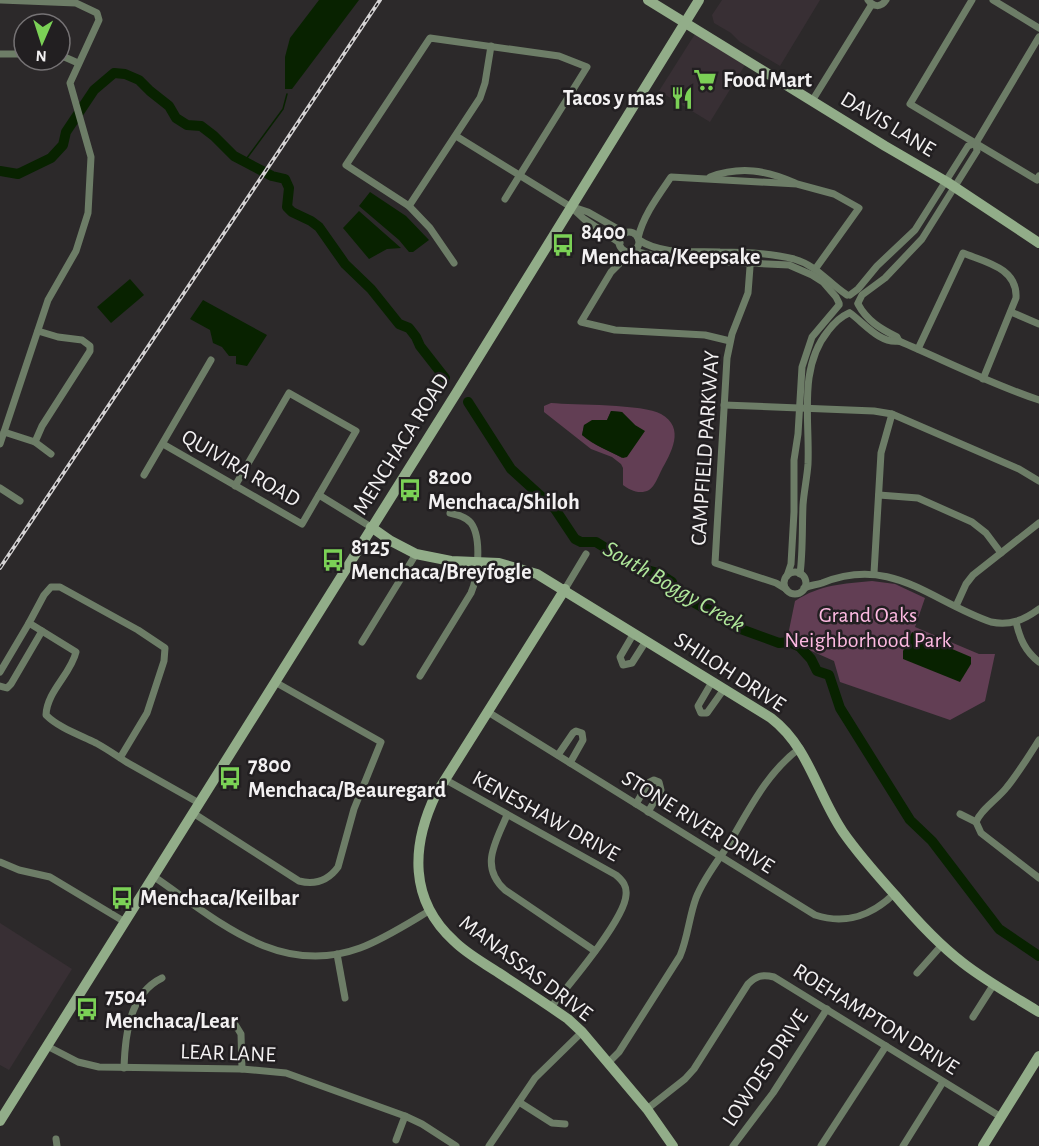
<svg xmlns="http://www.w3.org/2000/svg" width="1039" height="1146" font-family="'Alegreya Sans',sans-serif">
<rect width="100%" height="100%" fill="#2c292a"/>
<g fill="#382f34">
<polygon points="722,0 820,0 780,66 740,42 731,33 714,23 712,15"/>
<polygon points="695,34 745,65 710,122 659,91"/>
<polygon points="0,923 72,969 9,1070 0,1065"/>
</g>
<g fill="#623e54" fill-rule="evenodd">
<path d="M551 403C574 405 644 404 661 414 686 428 671 453 661 471 658 477 655 486 649 490 640 495 629 490 623 485V468L621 464 612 457 591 449 544 412V406ZM611 411 622 412 635 425 622 458C608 449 594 446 582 435L584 425 607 420Z"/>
<path d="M872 581 895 584 925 598 915 627 979 654H995L985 701 950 720 840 682 834 661 787 640 795 601C821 584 843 584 872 581Z"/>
</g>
<g fill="#082200">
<polygon points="319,0 359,0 292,89 285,89 285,57 290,38"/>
<polygon points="370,192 406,216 429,240 413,252 409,252 399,240 359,206"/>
<polygon points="359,211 401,248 387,249 369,259 343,228"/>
<polygon points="130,279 144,295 111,323 97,307"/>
<polygon points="203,300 267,335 247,366 236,364 236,356 229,356 222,347 213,343 210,330 190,319"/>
<path d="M611 411 622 412 635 425 645 431 627 457 623 458C609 451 595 446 582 435L584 425 592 420H607Z"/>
<polygon points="912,632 971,657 971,664 960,682 903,659 903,651"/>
</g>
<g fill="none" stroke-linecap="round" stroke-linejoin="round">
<polyline stroke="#082200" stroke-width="1.5" points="244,162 283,109 287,94"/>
<g stroke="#082200" stroke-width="10">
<polyline points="0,171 18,174 51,158 63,145 66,132 94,90 114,73 125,74 139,80 150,91 169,106 176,118 187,125 201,126 214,136 234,156 272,176 285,179 289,188 287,207 292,212 311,221 319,227 345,264 371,289 399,324 409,328 416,337 420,346 445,378"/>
<polyline points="468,402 511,469 555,509 575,539 581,542 596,542 636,567 658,573 672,582 675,592 704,608 716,612 725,621 738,628 779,643 789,642 800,647 811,659 817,671 829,675 840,708 910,820 932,841 999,929 1039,956"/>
</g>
<g stroke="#6d7d67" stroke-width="7">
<path d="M868 0C873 7 881 8 886 0"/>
<polyline points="972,0 910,104 1037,180 1039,176"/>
<polyline points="993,0 1039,28"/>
<polyline points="0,54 24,54"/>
<polyline points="60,55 78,63"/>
<polyline points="812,101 872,4"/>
<polyline points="456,136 571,207 584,219 620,243"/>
<path d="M710 177C740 166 767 170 795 183"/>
<polyline points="409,206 480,98 485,83 491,46"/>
<polyline points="573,207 588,212 625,233"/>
<circle cx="629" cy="242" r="10"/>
<path d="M638 238C643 216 658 196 671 177L797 184 834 194 859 208 816 268"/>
<path d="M639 240C661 255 694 251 720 252 744 252 771 253 794 259 818 266 827 282 847 295"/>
<polyline points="634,251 666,259 789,265 812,275 823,282 836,297 839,303"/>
<polyline points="631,252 611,272 581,322 615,330 705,335 730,341"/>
<polyline points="751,254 748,293 732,334 727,358 715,563 776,583 786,589"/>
<polyline points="454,263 430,228 409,206 346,165 430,38 559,56 587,67 505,199"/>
<polyline points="850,295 858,289 877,266 915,230 968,146 976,143"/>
<polyline points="858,303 862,295 885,278 922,239 977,151 976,143 1039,37"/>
<path d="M858 304C867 321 881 329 897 337L899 341"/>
<polyline points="1011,312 1039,324"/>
<path d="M850 313C864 323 880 344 899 341 946 361 991 384 1039 400"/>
<path d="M918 349 963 253C985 262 1018 268 1016 298L983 379"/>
<polyline points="724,405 874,411 892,414 1019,469 1039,481"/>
<polyline points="4,432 35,442 51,454"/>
<polyline points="35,442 42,426 90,351 90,346 82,340 58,337 38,331"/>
<polyline points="0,444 48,300 76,251 88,213 91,157 70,83 99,20 97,13 76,3 1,0"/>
<polyline points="163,444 302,524 356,431 289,393 235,486"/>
<polyline points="144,475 211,360"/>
<polyline points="0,488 20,501"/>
<polyline points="319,495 371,527"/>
<polyline points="879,495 918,498 972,522 986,533 1001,553"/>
<circle cx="795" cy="583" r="11"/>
<polyline points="874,573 881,453 892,414"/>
<path d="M800 574C803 551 802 528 803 505 804 491 807 478 808 464 810 420 798 368 828 331 834 323 840 317 849 313"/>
<polyline points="787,576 791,564 794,512 794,460 798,434 802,367 812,337 839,305"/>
<path d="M804 588C810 585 816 585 822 583 892 555 930 601 991 622 1010 626 1024 620 1039 609"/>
<polyline points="565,589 586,554"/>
<polyline points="956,606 966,584 973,575 1039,523"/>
<path d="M1016 622C1020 639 1025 651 1039 662"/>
<polyline points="634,633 620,657 623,665 632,663 646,641"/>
<polyline points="362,642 416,554"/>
<polyline points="0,672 29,623"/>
<path d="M420 676 471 593C478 577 482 538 471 523 466 517 458 515 450 513"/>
<polyline points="712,682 698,706 701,713 707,713 724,689"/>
<polyline points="0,686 7,688 11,684 42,631"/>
<path d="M488 712 815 915C846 925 871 916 894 894"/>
<polyline points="558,755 573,733 576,731 582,733 583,740 570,763"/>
<path d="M120 758 147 713 164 661 165 648 138 630 60 587H51L44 595 29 623 76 652C71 674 47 691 46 715 59 728 80 735 96 743 107 749 117 756 128 763L199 803"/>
<path d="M446 780 616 875C623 881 627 886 626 895 625 919 568 986 551 1007"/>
<polyline points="636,804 648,783 654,780 659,782 661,790 648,812"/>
<path d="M193 813 299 881C315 885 328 881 338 867L354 809 381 742 275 682"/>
<polyline points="960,814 976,822 981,833 1039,878"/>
<path d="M507 815C496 842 479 866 505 890L595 951"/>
<path d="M976 822C981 809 998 799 1007 787 1019 772 1029 756 1039 740"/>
<polyline points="0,862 19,870 50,877 125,922"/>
<path d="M153 876C216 919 278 978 360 948 384 939 407 924 429 911"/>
<polyline points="337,954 345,998"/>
<polyline points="917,973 941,946"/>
<polyline points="973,1017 994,984"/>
<polyline points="233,1021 241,1034 242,1069"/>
<polyline points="47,1046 78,1062 99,1067 242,1069 286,1073 405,1116 422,1124 456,1146"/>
<path d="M608 1063 619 1052 680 956C688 937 689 917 696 898 703 880 716 863 727 847 748 812 766 773 800 748"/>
<path d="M124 1068C125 1036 129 994 162 978"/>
<polyline points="519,1102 552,1123 565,1124"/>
<path d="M647 1109 685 1079 694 1069 748 984C756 976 762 974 774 977L1001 1117"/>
<polyline points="56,1139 57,1146"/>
<polyline points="396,1140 405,1116"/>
<polyline points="489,1146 535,1078 582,1032"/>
<polyline points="733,1146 773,1093 827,1009"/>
<polyline points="821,1146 886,1046"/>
<polyline points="903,1146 943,1082"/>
</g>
<g stroke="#92ad89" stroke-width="10">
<polyline points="648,0 885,146 947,182 1039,243"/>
<path d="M371 527 391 541 416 554 451 561 499 563 537 574 771 718C809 747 817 794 843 832 859 855 877 875 895 895 916 920 937 943 963 963 986 981 1013 996 1039 1012"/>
<path d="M565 589 436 794C411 846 409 900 454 941 467 954 484 963 499 973 522 988 545 1003 568 1019L582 1032 647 1109 673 1146"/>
<polyline points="0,1121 457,392 699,0"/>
<polyline points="983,1146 1039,1056"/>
</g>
<g stroke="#d5d3d4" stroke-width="4">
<polyline id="rail" points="0,568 380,0"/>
</g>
<use href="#rail" stroke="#221f21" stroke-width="1.5" stroke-dasharray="4.5" stroke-linecap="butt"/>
</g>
<defs>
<g id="supermarket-bare" transform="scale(1.8)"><path d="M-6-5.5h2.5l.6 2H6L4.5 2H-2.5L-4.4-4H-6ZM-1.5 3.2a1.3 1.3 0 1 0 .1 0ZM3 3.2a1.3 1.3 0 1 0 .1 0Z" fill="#7bd156" stroke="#221f21" stroke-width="2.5" paint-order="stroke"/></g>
<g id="restaurant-bare" transform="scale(1.8)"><path d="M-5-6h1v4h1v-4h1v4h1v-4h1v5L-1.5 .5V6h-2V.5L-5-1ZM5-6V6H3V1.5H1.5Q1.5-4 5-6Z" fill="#7bd156" stroke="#221f21" stroke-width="2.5" paint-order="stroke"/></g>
<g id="bus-bare" transform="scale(1.8)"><path d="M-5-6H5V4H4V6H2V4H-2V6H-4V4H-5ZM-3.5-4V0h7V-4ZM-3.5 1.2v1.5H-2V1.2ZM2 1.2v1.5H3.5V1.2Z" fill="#7bd156" stroke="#221f21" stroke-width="2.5" paint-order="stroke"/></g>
</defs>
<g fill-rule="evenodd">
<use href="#supermarket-bare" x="705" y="80"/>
<use href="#restaurant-bare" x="682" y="98"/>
<use href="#bus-bare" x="563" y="245"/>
<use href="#bus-bare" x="410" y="490"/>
<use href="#bus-bare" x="333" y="560"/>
<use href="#bus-bare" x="230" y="778"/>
<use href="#bus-bare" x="122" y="898"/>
<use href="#bus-bare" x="87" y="1009"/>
</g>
<g text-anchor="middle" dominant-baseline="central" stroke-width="5" stroke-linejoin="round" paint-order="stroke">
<g font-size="22" font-weight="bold" fill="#f3f1f2" stroke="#221f21" text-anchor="start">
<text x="723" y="80">Food Mart</text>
<text x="664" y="98" text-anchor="end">Tacos y mas</text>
<text x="581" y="232">8400<tspan x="581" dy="25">Menchaca/Keepsake</tspan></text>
<text x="428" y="477">8200<tspan x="428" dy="25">Menchaca/Shiloh</tspan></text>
<text x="351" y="547">8125<tspan x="351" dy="25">Menchaca/Breyfogle</tspan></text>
<text x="248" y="765">7800<tspan x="248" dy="25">Menchaca/Beauregard</tspan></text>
<text x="140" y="898">Menchaca/Keilbar</text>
<text x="105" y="996">7504<tspan x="105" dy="25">Menchaca/Lear</tspan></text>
</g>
<g font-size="22" fill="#f3f1f2" stroke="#221f21">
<text transform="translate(888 124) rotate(31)">DAVIS LANE</text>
<text transform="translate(401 444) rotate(-58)">MENCHACA ROAD</text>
<text transform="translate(705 448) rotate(-86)">CAMPFIELD PARKWAY</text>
<text transform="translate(241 468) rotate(30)">QUIVIRA ROAD</text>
<text transform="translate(730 672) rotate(33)">SHILOH DRIVE</text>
<text transform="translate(546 816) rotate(29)">KENESHAW DRIVE</text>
<text transform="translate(698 822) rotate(32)">STONE RIVER DRIVE</text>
<text transform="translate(526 968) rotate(37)">MANASSAS DRIVE</text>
<text transform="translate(876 1019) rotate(32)">ROEHAMPTON DRIVE</text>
<text transform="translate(228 1053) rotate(2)">LEAR LANE</text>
<text transform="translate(765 1068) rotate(-56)">LOWDES DRIVE</text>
</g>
<g font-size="22" fill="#febae2" stroke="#221f21">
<text x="868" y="615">Grand Oaks<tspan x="868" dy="25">Neighborhood Park</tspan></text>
</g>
<g font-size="24" font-style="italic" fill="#afe79a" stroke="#221f21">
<text transform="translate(674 587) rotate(30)">South Boggy Creek</text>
</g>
</g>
<g transform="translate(42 42) rotate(183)"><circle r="28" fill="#221f21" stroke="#767375" stroke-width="1.5"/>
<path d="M0-4.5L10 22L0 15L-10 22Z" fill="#7bd156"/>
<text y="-9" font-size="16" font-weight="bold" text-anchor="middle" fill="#f3f1f2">N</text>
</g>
</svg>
